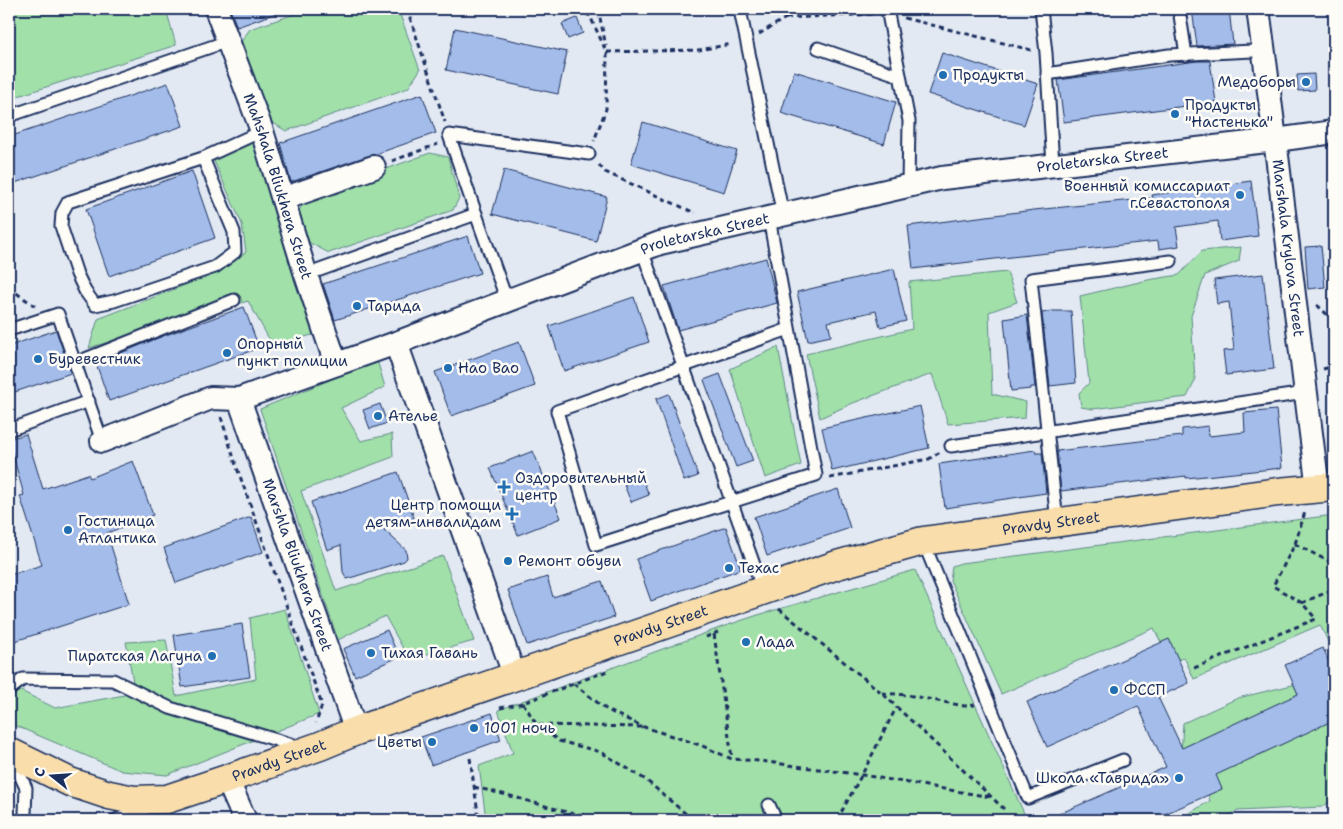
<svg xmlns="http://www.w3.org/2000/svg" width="1343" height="829" font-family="'Shantell Sans',sans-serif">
<rect width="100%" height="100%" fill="#e2e9f3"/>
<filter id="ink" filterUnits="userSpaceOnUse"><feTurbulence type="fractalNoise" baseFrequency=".02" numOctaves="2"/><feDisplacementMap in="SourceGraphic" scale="10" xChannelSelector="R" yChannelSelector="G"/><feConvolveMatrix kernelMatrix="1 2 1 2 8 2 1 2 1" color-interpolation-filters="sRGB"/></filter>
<g filter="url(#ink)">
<polygon fill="#cfdcf0" points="617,9 744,9 619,17"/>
<g fill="#a1e0a9" stroke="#5e8884">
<polygon points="9,9 166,9 176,45 9,99"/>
<polygon points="310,9 398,9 420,70 408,88 286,131 270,121 240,43 250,29"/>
<polygon points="253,140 319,333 273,346 248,301 137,333 89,348 98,319 221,271 246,252 242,224 214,161"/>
<polygon points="430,153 448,157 459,198 453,210 329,253 306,241 297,213 307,198"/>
<polygon points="1241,247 1239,261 1205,275 1191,316 1195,381 1187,397 1093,409 1081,407 1079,393 1089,383 1080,296 1148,280 1179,275 1202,251"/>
<polygon points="1007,272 1017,302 989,312 992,394 1026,402 1025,418 948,424 932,374 853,403 820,418 806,354 912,329 909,282"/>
<polygon points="778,347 801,465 765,478 730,369"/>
<polygon points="377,360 385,387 341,408 361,441 392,434 393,457 301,491 336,591 443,556 474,641 409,659 385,616 338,640 260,409"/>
<polygon points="1334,515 1334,654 1320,625 1194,679 1184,657 1171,663 1154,628 1001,694 950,580 952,566 961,563"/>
<polygon points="915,570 1027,820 486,820 479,766 513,753 498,710 722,627 758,615"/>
<polygon points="285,609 319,714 167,775 122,771 9,723 9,685 55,708 135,693 126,642 166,640 176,696 256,679 250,618"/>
<polygon points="1334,675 1334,779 1331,780 1334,787 1334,799 1322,807 1238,811 1219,820 1182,820 1181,818 1210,801 1206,786 1181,755 1183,723 1238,698"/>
</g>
<g fill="#a3bce9" stroke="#1b2f5e">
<polygon points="230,9 282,9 282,11 237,27"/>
<polygon points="1192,9 1229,9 1233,44 1197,46"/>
<polygon points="577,18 583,33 568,39 562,24"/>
<polygon points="455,28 567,52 558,94 446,70"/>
<polygon points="942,53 1038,84 1024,125 928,94"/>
<polygon points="1197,61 1210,61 1216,102 1064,122 1058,80"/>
<polygon points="794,71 896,102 884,144 781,113"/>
<polygon points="1314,74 1315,90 1298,91 1297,75"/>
<polygon points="168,83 183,126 9,185 9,137"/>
<polygon points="422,94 436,133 376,154 370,155 291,182 280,143"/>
<polygon points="643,122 737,151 724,192 631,164"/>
<polygon points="504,170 607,197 596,241 492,214"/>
<polygon points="192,171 215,238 109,276 86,209"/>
<polygon points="1251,181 1258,236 1220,241 1218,221 1176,227 1179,246 1159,249 1158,241 1011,257 913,269 908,226 1034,210 1153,198 1152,195"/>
<polygon points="468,236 480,273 335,320 323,284"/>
<polygon points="1321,246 1325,287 1308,289 1305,247"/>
<polygon points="766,258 777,303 678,330 664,286"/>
<polygon points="894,269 906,321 880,327 876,311 828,322 831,336 808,341 797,292"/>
<polygon points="1263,274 1274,369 1226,375 1223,351 1234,350 1229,302 1217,304 1214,280"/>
<polygon points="634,297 649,342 564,371 549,326"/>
<polygon points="244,307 259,348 109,401 96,363 163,336"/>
<polygon points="1052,311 1071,311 1076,383 1050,386 1042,313"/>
<polygon points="1027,315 1035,387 1031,387 1031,389 1011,391 1004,319"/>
<polygon points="56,330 71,373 9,394 9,346"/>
<polygon points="519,342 535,386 451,416 435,372"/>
<polygon points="720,374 753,461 736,467 704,380"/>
<polygon points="669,394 698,476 684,481 656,399"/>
<polygon points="380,404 387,423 370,429 363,410"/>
<polygon points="920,406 929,448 832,471 822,428"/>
<polygon points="1276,410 1282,468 1186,478 1186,476 1061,491 1057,451 1182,436 1182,429 1192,428 1208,426 1209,436 1245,432 1244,413"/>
<polygon points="26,434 43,489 88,474 90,478 133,461 153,515 107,533 129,604 9,643 9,575 42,565 20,496 24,495 9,441 9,439"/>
<polygon points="1035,450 1036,453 1042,453 1046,493 945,508 939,464"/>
<polygon points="533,451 561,518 518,535 490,468"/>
<polygon points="398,472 414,518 384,530 406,550 407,558 404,561 347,579 343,572 341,545 327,550 311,502"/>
<polygon points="642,478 649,495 631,502 624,485"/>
<polygon points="838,489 850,528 767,556 754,517"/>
<polygon points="251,517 263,552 176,583 164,548"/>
<polygon points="726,527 741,569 651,601 636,559"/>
<polygon points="547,577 553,597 602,581 614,617 527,645 508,590"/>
<polygon points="242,624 250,677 182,687 174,635"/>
<polygon points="387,630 399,657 355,676 343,649"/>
<polygon points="1169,639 1189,683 1158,697 1182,748 1298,694 1285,665 1323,648 1334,674 1334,720 1216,775 1222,789 1151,820 1045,820 1166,767 1138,706 1047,747 1027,702"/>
<polygon points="492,713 501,740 431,765 421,737"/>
</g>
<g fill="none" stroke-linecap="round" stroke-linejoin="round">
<g stroke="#1b2f5e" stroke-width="15">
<g id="lane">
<polyline points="1041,9 1046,53 1053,165"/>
<polyline points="1179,9 1186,55"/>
<polyline points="740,10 783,215"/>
<polyline points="888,14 909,121 908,186"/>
<polyline points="818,48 900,76"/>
<polyline points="1047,74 1169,55 1253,51 1264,49"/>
<polyline points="9,116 228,41"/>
<polyline points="203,158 234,232 235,252 215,267 114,301 95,305 85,291 77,274 61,226 62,213 68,202 203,158 262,131"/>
<polyline points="769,218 816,475 596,545 557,411 789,329"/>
<polyline points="642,250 763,590"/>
<polyline points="306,275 476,214"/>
<polyline points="507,301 476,214 449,135 589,154"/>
<polyline points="9,330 58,314 102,441"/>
<polyline points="75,363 234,300"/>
<polyline points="9,430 89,401"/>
<polyline points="951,446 1305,393"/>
<polyline points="1057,522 1031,279 1171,261"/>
<polyline points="923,541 1028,798 1123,760"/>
<polyline points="9,690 23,679 113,680 170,708 300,747"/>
<polyline points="12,758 26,788 25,814 23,820"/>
<polyline points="769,805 776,820"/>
<polyline points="116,820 147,808"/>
</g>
</g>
<g stroke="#1b2f5e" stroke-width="26">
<g id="street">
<path id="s1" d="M216 9 228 41 262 131 306 275 336 364"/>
<path id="s2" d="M1258 9C1280 168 1297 329 1318 488"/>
<polyline points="283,199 374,167"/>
<polyline points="396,343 515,677"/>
<path id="s3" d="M239 399 356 731"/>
<path id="s4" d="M102 441 211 398 239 399 396 343 660 243 942 178 1276 140 1334 132"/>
<polyline points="227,779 245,820"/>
</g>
</g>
<g stroke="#1b2f5e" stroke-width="31">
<g id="primary">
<path id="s5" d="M9 752 70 782 109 795 134 800 167 799 227 779 320 746 356 731 837 565 923 541 1278 492 1334 487"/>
</g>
</g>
<g stroke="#1b2f5e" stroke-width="3" stroke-dasharray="5 4" stroke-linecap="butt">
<polyline points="407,9 445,122"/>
<polyline points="578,9 590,16 607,53 606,109 594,141"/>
<polyline points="598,9 606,46"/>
<polyline points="786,18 873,14"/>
<polyline points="904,18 1031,50"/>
<polyline points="759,34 786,18 795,9"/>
<polyline points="607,52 699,50 732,44"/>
<polyline points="392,161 438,144"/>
<polyline points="599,165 605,172 695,213"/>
<polyline points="9,288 12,290 35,306"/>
<polyline points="1317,305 1334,321"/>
<polyline points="1323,369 1334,366"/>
<polyline points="221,417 236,465 322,705 316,723"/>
<polyline points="830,478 929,459 940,452"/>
<polyline points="1295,544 1334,564"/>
<polyline points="1302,603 1334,589"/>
<polyline points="779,609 882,693 1004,809"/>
<polyline points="714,634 732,758"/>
<polyline points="706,637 718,632"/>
<polyline points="1194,668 1316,619 1302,603 1273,586 1295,544 1305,512"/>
<polyline points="574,684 607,710 644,727 700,745 732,759 760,761 862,775 991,797"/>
<polyline points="882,693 907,695 964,706 975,705"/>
<polyline points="523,703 537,725 643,727"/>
<polyline points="500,708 523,703 610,670"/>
<polyline points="537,725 559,741 601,752 646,780 693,820"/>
<polyline points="470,758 479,820"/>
<polyline points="474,787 507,795 570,813 623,820"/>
<polyline points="837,820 867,765 896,708"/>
</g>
<use href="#lane" stroke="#fdfcf7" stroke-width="11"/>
<use href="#street" stroke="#fdfcf7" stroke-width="22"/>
<use href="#primary" stroke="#f9deab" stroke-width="28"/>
</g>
</g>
<g fill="#1f6fb2" stroke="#fdfcf7" stroke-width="2">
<circle cx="943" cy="75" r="5"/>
<circle cx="1306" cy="82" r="5"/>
<circle cx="1175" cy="114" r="5"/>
<circle cx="1240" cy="195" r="5"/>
<circle cx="357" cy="306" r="5"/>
<circle cx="227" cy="353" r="5"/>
<circle cx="38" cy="359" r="5"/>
<circle cx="448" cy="368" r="5"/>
<circle cx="378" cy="416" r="5"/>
<path d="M501.5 479.5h5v5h5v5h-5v5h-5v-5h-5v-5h5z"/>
<path d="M509.5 506.5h5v5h5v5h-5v5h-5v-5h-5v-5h5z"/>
<circle cx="68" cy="530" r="5"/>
<circle cx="508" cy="561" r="5"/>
<circle cx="729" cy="568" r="5"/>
<circle cx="746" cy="642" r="5"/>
<circle cx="371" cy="653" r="5"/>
<circle cx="212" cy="656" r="5"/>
<circle cx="1114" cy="690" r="5"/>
<circle cx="474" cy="728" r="5"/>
<circle cx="432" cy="742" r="5"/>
<circle cx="1179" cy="778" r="5"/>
</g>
<g text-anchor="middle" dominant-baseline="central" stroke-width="5" stroke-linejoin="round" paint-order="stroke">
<g font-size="15" fill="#1b2f5e" stroke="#fdfcf7" text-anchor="start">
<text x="953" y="75">Продукты</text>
<text x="1296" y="82" text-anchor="end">Медоборы</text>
<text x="1185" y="105">Продукты<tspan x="1185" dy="17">"Настенька"</tspan></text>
<text x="1230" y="186" text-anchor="end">Военный комиссариат<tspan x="1230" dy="17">г.Севастополя</tspan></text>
<text x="367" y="306">Тарида</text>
<text x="237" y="344">Опорный<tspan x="237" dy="17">пункт полиции</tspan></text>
<text x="48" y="359">Буревестник</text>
<text x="458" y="368">Hao Bao</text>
<text x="388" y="416">Ателье</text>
<text x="515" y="478">Оздоровительный<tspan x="515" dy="17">центр</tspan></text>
<text x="501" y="505" text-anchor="end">Центр помощи<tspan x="501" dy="17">детям-инвалидам</tspan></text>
<text x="78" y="521">Гостиница<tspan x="78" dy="17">Атлантика</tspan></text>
<text x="518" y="561">Ремонт обуви</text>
<text x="739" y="568">Техас</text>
<text x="756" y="642">Лада</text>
<text x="381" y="653">Тихая Гавань</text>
<text x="202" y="656" text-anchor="end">Пиратская Лагуна</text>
<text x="1124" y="690">ФССП</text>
<text x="484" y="728">1001 ночь</text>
<text x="422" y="742" text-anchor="end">Цветы</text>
<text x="1169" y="778" text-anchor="end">Школа «Таврида»</text>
</g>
<g font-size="15" fill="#1b2f5e" stroke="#fdfcf7">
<text stroke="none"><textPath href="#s4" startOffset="1045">Proletarska Street</textPath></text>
<text stroke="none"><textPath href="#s1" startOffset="188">Mahshala Bliukhera Street</textPath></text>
<text stroke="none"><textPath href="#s4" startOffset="640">Proletarska Street</textPath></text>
<text stroke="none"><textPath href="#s2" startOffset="241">Marshala Krylova Street</textPath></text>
<text stroke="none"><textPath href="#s5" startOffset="1096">Pravdy Street</textPath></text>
<text stroke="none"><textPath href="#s3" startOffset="176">Marshla Bliukhera Street</textPath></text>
<text stroke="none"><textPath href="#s5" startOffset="691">Pravdy Street</textPath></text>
<text stroke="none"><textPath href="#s5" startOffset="286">Pravdy Street</textPath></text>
</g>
</g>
<rect width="1343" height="829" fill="none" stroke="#fdfcf7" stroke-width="30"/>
<rect x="15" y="15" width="1313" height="799" fill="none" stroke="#1b2f5e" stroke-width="2" filter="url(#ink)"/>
<g transform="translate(52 776) rotate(287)" stroke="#fdfcf7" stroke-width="4" paint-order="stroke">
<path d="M0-4L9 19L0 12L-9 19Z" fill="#1b2f5e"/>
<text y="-8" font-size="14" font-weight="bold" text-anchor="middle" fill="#1b2f5e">С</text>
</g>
</svg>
